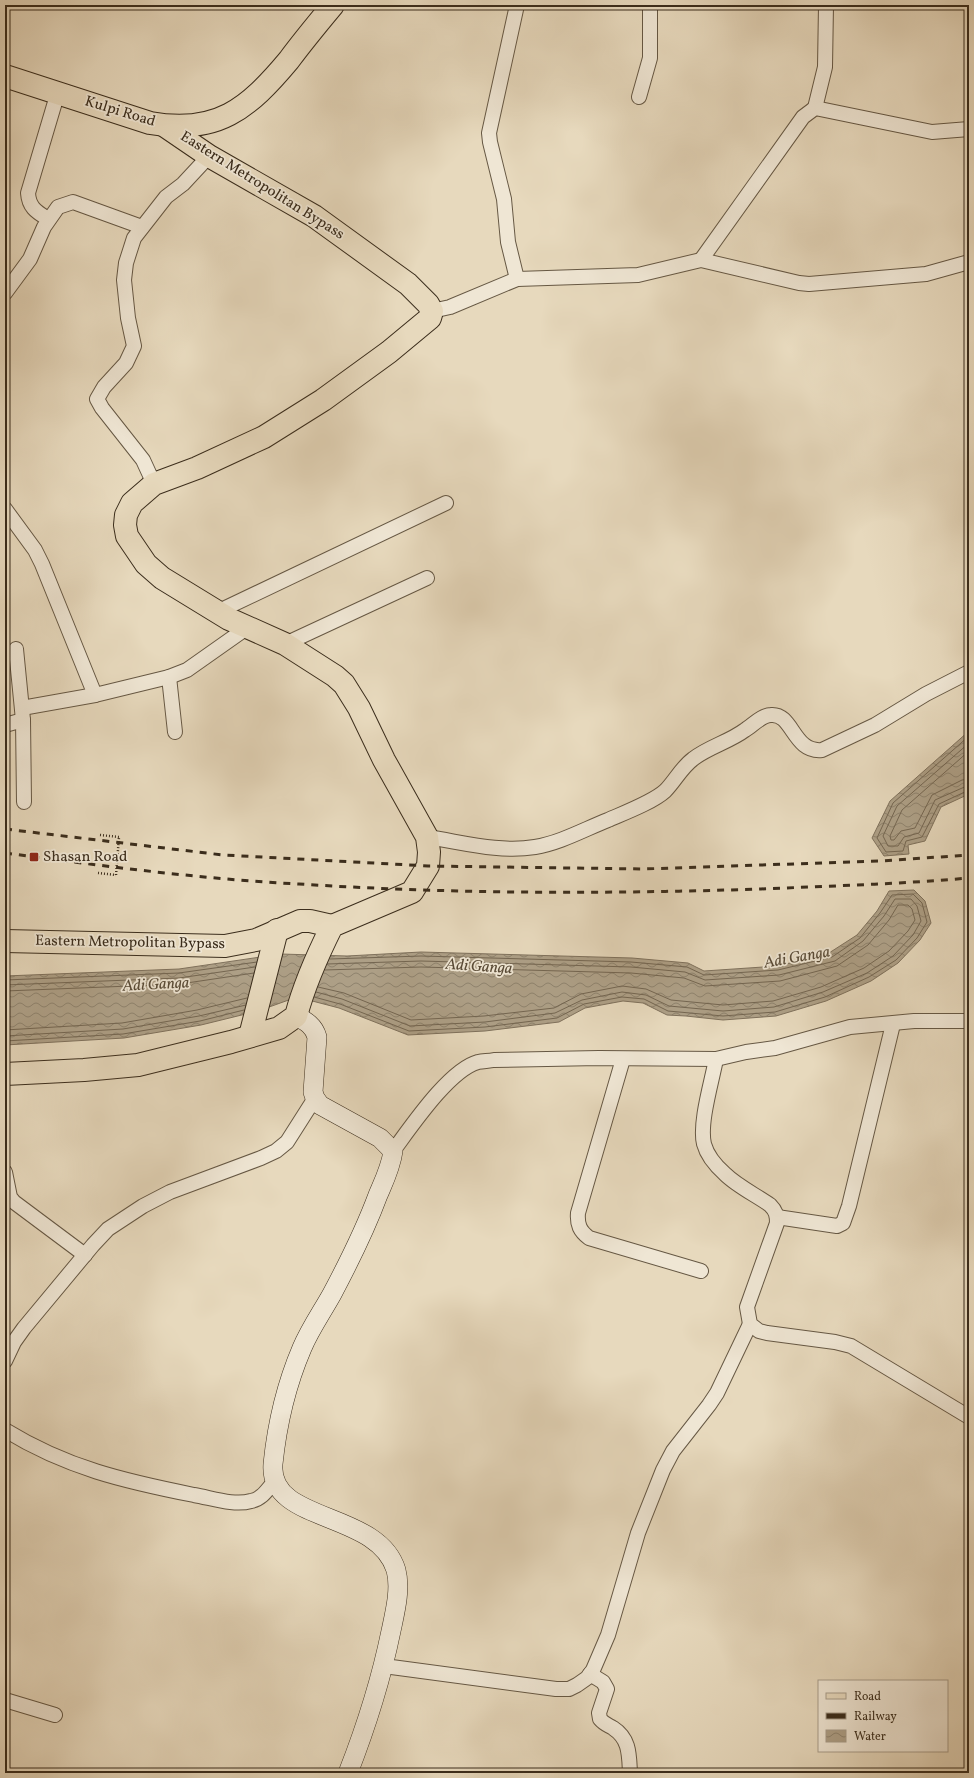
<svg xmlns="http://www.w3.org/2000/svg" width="974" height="1778" font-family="Vollkorn,serif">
<defs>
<pattern id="water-waves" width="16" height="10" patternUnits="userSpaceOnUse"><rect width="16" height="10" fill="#ad9f86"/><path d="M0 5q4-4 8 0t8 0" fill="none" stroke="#8e826d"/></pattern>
</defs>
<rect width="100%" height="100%" fill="#e7d9bd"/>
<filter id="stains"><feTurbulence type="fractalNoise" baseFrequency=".005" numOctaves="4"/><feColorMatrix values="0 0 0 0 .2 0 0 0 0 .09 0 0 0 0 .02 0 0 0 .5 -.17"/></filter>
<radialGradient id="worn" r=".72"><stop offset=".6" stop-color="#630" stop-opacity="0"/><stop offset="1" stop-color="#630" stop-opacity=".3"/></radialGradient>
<g fill="url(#water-waves)" stroke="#7f715c">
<polygon points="969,731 969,794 941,807 925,841 908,845 909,854 884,856 872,838 890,801"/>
<polygon points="914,890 925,901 931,923 920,940 898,963 871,981 826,1001 776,1016 723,1020 686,1016 667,1015 643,1003 623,1001 585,1008 559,1022 485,1031 408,1035 339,1008 297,997 258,1011 201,1025 124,1038 5,1045 5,976 179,969 281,954 347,956 421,952 632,958 688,963 704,971 778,966 829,953 857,935 877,911 889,891"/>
</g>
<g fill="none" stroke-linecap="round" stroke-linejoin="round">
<g stroke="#746651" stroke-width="1">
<polyline points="969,736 893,803 877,838 886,852 903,851 906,841 922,837 939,804 969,790"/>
<polyline points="969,743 897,806 883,836 888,846 898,846 904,837 919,833 935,800 969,785"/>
<polyline points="969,751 902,810 890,836 891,840 894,840 901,831 915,828 932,795 962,780 969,779"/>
<polyline points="5,980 179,973 257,962"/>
<polyline points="5,985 179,978 255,967"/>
<polyline points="318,987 344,993 411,1020 484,1016 554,1008 581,994 622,986 646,989 671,1000 723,1005 773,1001 821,987 864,968 889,951 908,931 915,920 912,909 908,905 898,905 889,920 868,945 837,966 780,981 705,986 684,978 631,973 421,967 325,970"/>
<polyline points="5,991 180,984 254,973"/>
<polyline points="316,992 342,999 410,1026 485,1022 555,1013 582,1000 622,992 646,995 669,1006 723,1011 774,1007 823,992 867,973 893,956 913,935 921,921 917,906 911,899 895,899 884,916 863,941 835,961 779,975 705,980 685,972 631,967 421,961 327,964"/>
<polyline points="314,997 340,1004 409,1031 485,1027 557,1018 584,1004 622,997 644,999 668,1011 723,1016 775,1012 825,997 869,977 896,960 917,938 927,922 922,903 913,894 892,895 880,913 860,938 832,957 778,970 704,975 687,967 631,962 421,956 330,959"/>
<polyline points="5,1030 122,1023 197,1010 247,998"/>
<polyline points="5,1036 123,1029 199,1016 246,1005"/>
<polyline points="5,1041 123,1034 200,1021 244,1010"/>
</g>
<g stroke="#665844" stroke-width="16">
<g id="street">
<polyline points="517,5 489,133 490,142 504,199 508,242 517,279"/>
<polyline points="639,97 650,58 650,5"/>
<polyline points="815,108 825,67 826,5"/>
<path d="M48 219C37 212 29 208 28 193L58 92"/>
<polyline points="701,260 803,117 815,108 932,132 969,129"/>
<polyline points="5,293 30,259 44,227 58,207 73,202 142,227"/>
<polyline points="432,311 450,307 517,279 638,275 701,260 799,283 809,284 926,274 969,262"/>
<polyline points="154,484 143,460 102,408 97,399 104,387 126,363 134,346 128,318 124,280 126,263 134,238 166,197 183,184 209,156"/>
<polyline points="5,509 35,550 42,564 95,695"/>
<polyline points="217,612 446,503"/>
<polyline points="285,644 427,578"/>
<polyline points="16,649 23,720 24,802"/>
<polyline points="169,677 175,732"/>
<polyline points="22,708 95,695 169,677 187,670 248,627"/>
<polyline points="5,725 23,720"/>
<path d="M427 837C462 842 499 853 535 847 560 843 585 829 608 820 624 813 653 802 665 791 675 781 681 768 693 759 708 747 729 742 745 730 753 725 762 715 771 715 793 713 793 753 822 750L875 725 926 694 969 672"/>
<path d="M623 1059 578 1213C577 1225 580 1231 589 1238L701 1271"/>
<path d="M716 1059C712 1081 699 1123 704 1144 707 1155 716 1166 725 1174 737 1186 756 1195 770 1205 776 1211 777 1215 777 1223L747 1307 750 1324 759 1331 767 1333 835 1342 851 1346 969 1417"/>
<path d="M393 1151C411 1127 449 1070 478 1062 483 1061 489 1061 494 1060L599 1058 716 1059 746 1052 775 1048 850 1027 914 1021H969"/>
<polyline points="5,1172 10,1197 14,1202 85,1255"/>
<polyline points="777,1217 837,1226 843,1223 849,1206 893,1024"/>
<polyline points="5,1361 14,1342 24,1328 93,1245 108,1229 143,1206 170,1192 261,1158 276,1151 287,1142 315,1098"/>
<path d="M5 1430C67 1468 124 1481 194 1495 212 1498 234 1506 251 1501 262 1499 267 1490 274 1482"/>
<polyline points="384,1666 556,1689 569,1689 577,1685 587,1678 593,1670 608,1635 638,1533 663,1470 673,1451 709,1405 717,1393 750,1324"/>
<path d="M590 1674 603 1682 607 1689 599 1713 600 1719C604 1724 608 1725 613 1728 630 1739 629 1755 630 1773"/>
<polyline points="5,1700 55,1715"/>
</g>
</g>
<g stroke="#3b2d1c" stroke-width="20">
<path id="secondary" d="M296 1016C306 1021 314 1026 317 1037L313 1092 315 1098 320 1105 380 1138 393 1151C391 1167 384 1181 378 1195 365 1230 349 1262 332 1294 322 1312 310 1329 302 1348 287 1383 277 1425 273 1464 268 1524 378 1510 396 1570 401 1589 395 1612 391 1631 381 1680 366 1727 348 1773"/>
</g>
<g stroke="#3b2d1c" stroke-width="24">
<g id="primary">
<path d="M5 76 150 123C217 135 248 109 289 60 303 41 318 23 333 5"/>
<polyline points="5,941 225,946 256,940 300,921 310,921 332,926"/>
<polyline points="250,1036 277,930"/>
<path d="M5 1074 84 1070 138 1065 231 1042 279 1028 296 1016C304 985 318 954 332 926L412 892 428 866 429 852 427 837 384 760 359 708 344 684 335 676 285 644 229 619 162 578 146 564 127 536 125 525 126 515 132 503 154 484 197 468 264 437 323 400 389 352 430 318 432 311 428 304 408 284 314 216 209 156 165 126"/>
</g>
</g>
<g stroke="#3b2d1c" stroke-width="2.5" stroke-dasharray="1 2" stroke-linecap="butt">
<polyline points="100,835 119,837"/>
<polyline points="98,873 116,875"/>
</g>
<use href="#street" stroke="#efe6d4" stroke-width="14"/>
<use href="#secondary" stroke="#efe6d4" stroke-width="19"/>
<use href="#primary" stroke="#e7d9bd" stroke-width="22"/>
<g stroke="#3b2d1c" stroke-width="3" stroke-dasharray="7 7" stroke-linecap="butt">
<polyline points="5,829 223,855 428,866 643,869 880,861 969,855"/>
<path d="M5 853C103 866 201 879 299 884 453 894 607 894 761 889 830 886 900 884 969 878"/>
</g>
<polyline stroke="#3b2d1c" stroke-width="2.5" stroke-dasharray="1 2" stroke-linecap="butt" points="116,875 119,837"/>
</g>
<rect fill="#8f2418" stroke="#efe6d4" stroke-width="1.5" x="29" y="852" width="10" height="10" rx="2"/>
<g text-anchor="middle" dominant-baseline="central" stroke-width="3.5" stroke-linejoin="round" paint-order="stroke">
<g font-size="15" fill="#3b2d1c" stroke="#efe6d4">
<text transform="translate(120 112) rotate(17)">Kulpi Road</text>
<text transform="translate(262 186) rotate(32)">Eastern Metropolitan Bypass</text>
<text transform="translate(130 943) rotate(1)">Eastern Metropolitan Bypass</text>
</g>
<g font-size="15" fill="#3b2d1c" stroke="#efe6d4" text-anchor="start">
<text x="43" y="857">Shasan Road</text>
</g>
<g font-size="16" font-style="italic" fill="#584a36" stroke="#efe6d4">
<text transform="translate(797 958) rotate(-10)">Adi Ganga</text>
<text transform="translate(479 967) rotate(4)">Adi Ganga</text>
<text transform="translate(156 985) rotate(-3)">Adi Ganga</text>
</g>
</g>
<rect width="974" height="1778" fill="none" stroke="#e7d9bd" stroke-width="20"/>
<rect x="6" y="6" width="962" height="1766" fill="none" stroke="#3b2d1c" stroke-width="2"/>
<rect x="10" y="10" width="954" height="1758" fill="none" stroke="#3b2d1c"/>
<rect x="818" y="1680" width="130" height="72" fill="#efe6d4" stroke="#a79c8a"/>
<rect x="826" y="1693" width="20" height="6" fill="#e7d9bd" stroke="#a79c8a"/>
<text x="854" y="1700" font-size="12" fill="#3b2d1c">Road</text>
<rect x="826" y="1713" width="20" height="6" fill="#3b2d1c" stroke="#a79c8a"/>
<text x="854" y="1720" font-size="12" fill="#3b2d1c">Railway</text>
<rect x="826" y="1730" width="20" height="12" fill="url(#water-waves)" stroke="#a79c8a"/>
<text x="854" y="1740" font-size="12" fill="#3b2d1c">Water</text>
<rect width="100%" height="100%" filter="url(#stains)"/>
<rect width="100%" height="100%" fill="url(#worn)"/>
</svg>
